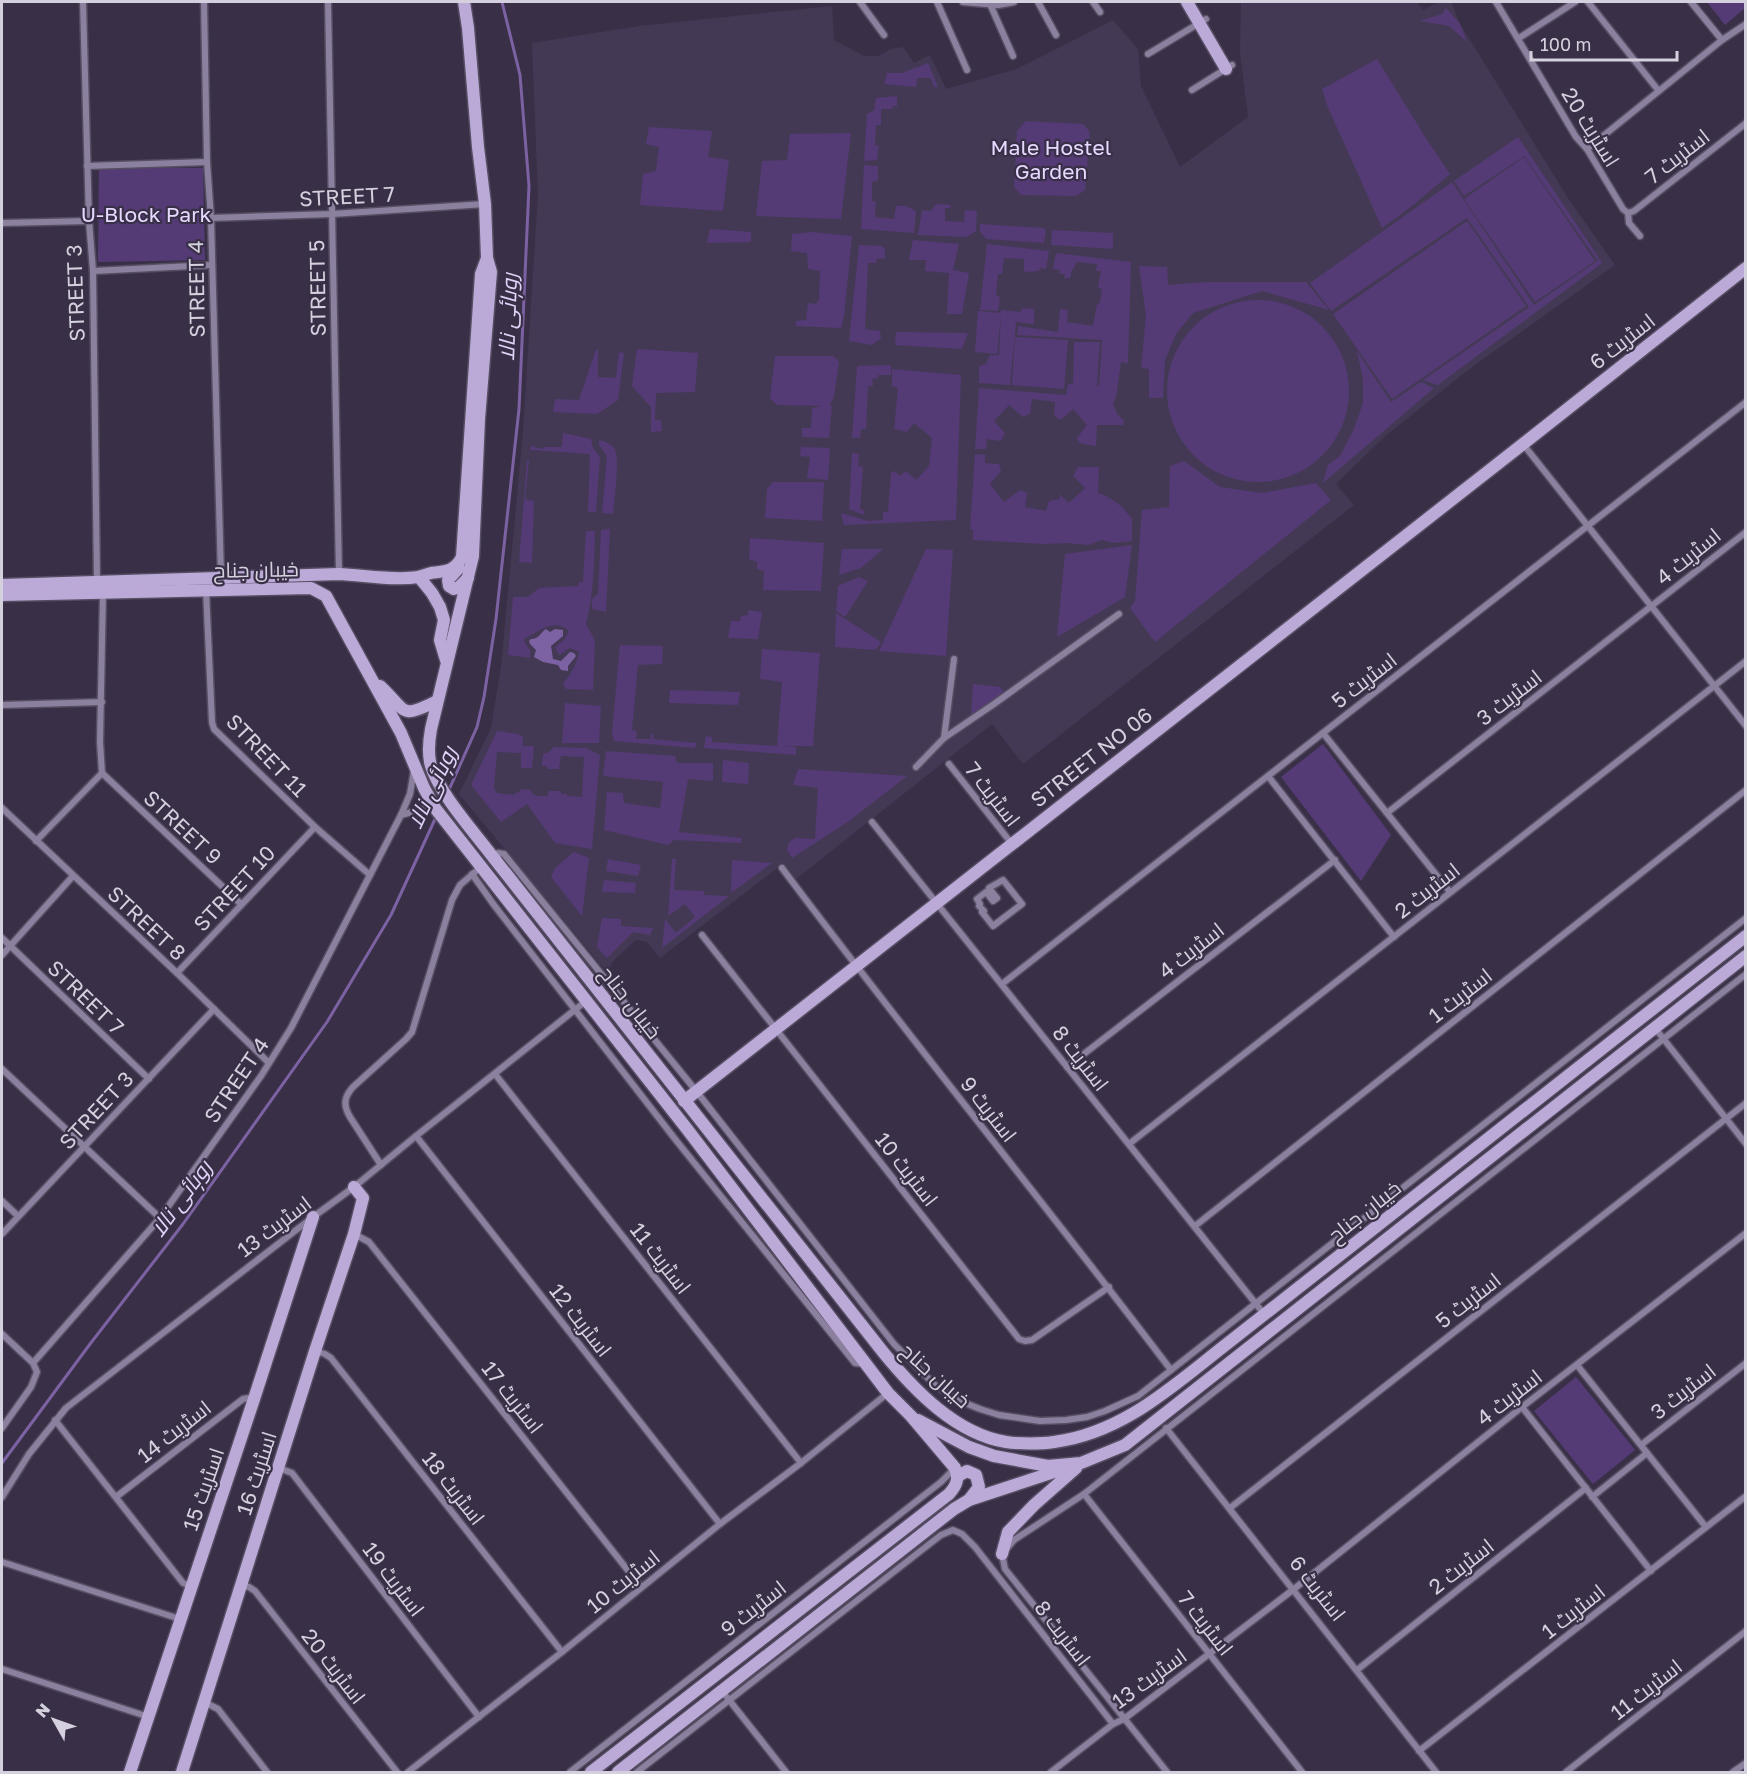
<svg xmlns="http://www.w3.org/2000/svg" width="1747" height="1774" font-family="'Golos Text',Cairo,sans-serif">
<rect width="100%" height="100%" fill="#393047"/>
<polygon fill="#443955" points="1241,2 1417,2 1423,10 1439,2 1451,2 1460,24 1568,198 1615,265 1468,370 1384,437 1336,484 1354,505 1023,764 992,724 796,879 784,863 660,958 647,942 636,940 614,960 607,972 459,794 491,728 501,667 523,432 538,195 532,43 639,26 832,6 834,40 864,56 879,56 891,49 903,47 914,63 930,55 946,89 1017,69 1113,20 1138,49 1141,86 1180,167 1248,117 1240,52"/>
<g fill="#543b75">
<polygon points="1707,2 1745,2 1745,8 1725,25"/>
<polygon points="1446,8 1460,24 1467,42 1449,26 1420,21 1442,14"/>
<polygon points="1377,59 1427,140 1450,174 1412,206 1382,228 1327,105 1322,89"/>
<polygon points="928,63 938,87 934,87 931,78 917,78 916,87 884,84 887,73 902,73"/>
<polygon points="897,96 897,106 893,106 892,109 881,109 881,125 876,125 875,145 879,146 877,160 864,161 867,114 874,110 876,98"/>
<polygon points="1026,121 1083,124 1090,132 1085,190 1076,196 1021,195 1014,187 1017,131"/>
<polygon points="649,127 712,131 708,157 729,160 723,211 640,205 643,174 656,171 659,147 646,144"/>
<polygon points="851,133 841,219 756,216 762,161 787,160 790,134"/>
<polygon points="1518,137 1599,258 1597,260 1524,156 1464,196 1454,181"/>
<polygon points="1524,157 1595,261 1535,302 1464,199"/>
<polygon points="864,165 878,166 878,180 872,182 872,201 876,202 875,217 894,219 896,206 906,206 916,211 914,233 861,229"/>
<polygon points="99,167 203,168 205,260 98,262"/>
<polygon points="1452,182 1534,305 1600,259 1602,263 1438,385 1423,380 1529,307 1467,218 1331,311 1310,283"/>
<polygon points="936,204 951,205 950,208 945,208 945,221 964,222 965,210 977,211 976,231 966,237 918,235 922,210 931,211"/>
<polygon points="1467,221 1526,306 1392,399 1333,314"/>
<polygon points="980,224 1043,228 1046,230 1044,243 986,239 980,231"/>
<polygon points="710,229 751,232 751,242 707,243"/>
<polygon points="1052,230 1113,233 1113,249 1051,245"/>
<polygon points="812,232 852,236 844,316 841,328 796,326 796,321 806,320 808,303 816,304 819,299 820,271 808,269 807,253 791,251 792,234"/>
<polygon points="913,240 959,244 953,270 969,273 962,314 947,314 949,273 925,271 926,260 909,260"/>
<polygon points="987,244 1049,251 1046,269 1040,268 1039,271 1024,272 1024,259 1004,258 1002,274 998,274 996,295 1000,297 998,311 980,310"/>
<polygon points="859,245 882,246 885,250 885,258 877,259 876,263 868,263 865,329 880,331 881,338 872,345 849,341"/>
<polygon points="1056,253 1131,262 1128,363 1121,362 1116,397 1113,403 1117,414 1124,420 1123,425 1097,425 1096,446 1079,443 1077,438 1087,425 1073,409 1061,420 1054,416 1055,402 1032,399 1030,414 1023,417 1009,405 994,421 1005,433 1001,441 987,439 986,449 975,449 979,388 1066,395 1068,384 1073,384 1074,342 1100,342 1097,385 1099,386 1102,340 1017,335 1018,326 1058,332 1060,309 1068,310 1067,322 1093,326 1097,304 1100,303 1102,289 1098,288 1101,271 1096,271 1097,264 1076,262 1074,269 1072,269 1070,278 1064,278 1065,274 1059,274 1060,270 1053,269"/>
<polygon points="1139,266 1167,267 1168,285 1207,282 1306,282 1329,310 1262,291 1193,313 1176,334 1165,360 1163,398 1149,398 1149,369 1141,368 1146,315"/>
<circle cx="1258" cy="391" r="91"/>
<polygon points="1023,308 1034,309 1034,324 1016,322 1010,385 979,383 979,366 986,364 990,355 999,355 1001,316 997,354 975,352 978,311 1001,313 1001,310 1020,312"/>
<polygon points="896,332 968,333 962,349 895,345"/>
<polygon points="1015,337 1068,340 1064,389 1012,385"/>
<polygon points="598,349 598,377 616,378 619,352 624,353 618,400 597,414 553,412 555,399 579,400 596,350"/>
<polygon points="637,349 698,353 695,392 656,393 655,420 661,420 662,431 651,432 651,407 632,386"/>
<polygon points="1357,351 1391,402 1421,382 1434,388 1323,483 1328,465 1340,456 1354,429 1363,403 1363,379"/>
<polygon points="775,356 833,356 839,362 834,397 829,406 832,406 829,438 802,437 802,428 811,428 812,408 822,406 777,405 770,398"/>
<polygon points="891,365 891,375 878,375 878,378 872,379 873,386 868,386 866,429 861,429 860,438 852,438 857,366"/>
<polygon points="892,369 961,375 956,520 844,525 841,513 868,521 883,520 883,512 888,512 891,473 895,471 900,476 906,471 916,480 929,466 932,438 914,423 907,432 894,429 898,388 892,386"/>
<polygon points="563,433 591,439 593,448 600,457 596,512 588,512 590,454 530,450 531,446 543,449 544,447 561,447 562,446"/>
<path d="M599 440C605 441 612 444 615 450 620 461 614 500 613 514L602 513 607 456 599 445Z"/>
<polygon points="801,447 830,448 828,480 807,478 810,457 800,456"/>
<polygon points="852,453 859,454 858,466 863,467 860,509 865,511 864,515 849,509"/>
<path d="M975 454 985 455V463L999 464 1001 471 990 484 1004 502 1020 490 1027 493 1025 507 1046 511 1049 501 1060 499 1059 494 1069 503 1085 488 1073 476 1078 467H1099L1098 493C1114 498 1122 506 1132 519V541L1114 543 1102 540 1088 545 1066 543 1044 544 973 540V530L970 529Z"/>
<polygon points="529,460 525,499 534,501 532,563 519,562 527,461"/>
<polygon points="1184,461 1220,487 1262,493 1316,483 1331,500 1155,642 1130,608 1135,601 1142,510 1169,507 1170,466"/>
<polygon points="773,482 824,482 822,521 765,518 767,489"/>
<polygon points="610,529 606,612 592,609 592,599 598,594 601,530"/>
<path d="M586 531H595C594 562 594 594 586 624L595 641 593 690 566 689 563 684C571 674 577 664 579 652L570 648 559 655 555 647 564 640 569 631C554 617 538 632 524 639L526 645 530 650V658L508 655 513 597H528L539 588 578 586 579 582H583Z"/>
<polygon points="750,538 824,543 821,591 763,590 764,571 757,569 757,562 749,559"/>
<polygon points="1132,545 1125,597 1057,637 1065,554"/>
<polygon points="842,549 883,549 861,568 839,575"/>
<polygon points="926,549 953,550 946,656 879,651"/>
<polygon points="859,577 868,581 845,617 836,611 838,586"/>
<polygon points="748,610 762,612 758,639 728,638 731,621 740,621 741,616 748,615"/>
<polygon points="836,613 881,642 876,650 835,647"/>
<polygon points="620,645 663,646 662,664 638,665 632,730 637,731 636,739 650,739 651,733 653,734 653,739 696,743 695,748 614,741 612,732"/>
<polygon points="762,649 820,653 813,746 782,746 796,747 796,755 704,748 706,736 712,737 712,742 777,746 782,682 760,679"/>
<polygon points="973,684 1000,687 1004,692 971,717"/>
<polygon points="670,690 740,692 738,705 669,703"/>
<polygon points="565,703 601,706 599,743 562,743"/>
<polygon points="497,731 518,734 523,737 523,746 534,746 532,768 521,768 521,753 497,752 494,788 497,793 514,795 515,793 520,792 520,789 531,790 531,792 536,796 547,796 549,791 561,791 561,794 567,794 567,796 582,797 584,757 561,756 559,769 547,769 547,766 542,766 543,754 549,752 554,747 586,748 600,755 592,849 555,843 527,804 501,822 471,785"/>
<polygon points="1323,744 1391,835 1361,881 1281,777"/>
<polygon points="606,751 675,756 677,763 713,763 713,781 688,779 679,832 742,838 741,843 674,840 668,845 604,830 607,792 623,793 624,803 660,808 663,782 603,776"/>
<polygon points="723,760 749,763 748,784 722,782"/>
<polygon points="798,769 907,776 849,821 792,858 787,850 789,842 795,838 815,839 818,788 793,785"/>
<polygon points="574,852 589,858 582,916 551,877 555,868"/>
<polygon points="608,859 641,865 638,876 606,871"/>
<polygon points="672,859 676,859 674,890 704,891 704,895 729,896 662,948 665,919 676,933 695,917 685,904 668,916"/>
<polygon points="732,860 772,863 731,893"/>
<polygon points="604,880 636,883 635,893 602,892"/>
<polygon points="602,918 621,919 621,926 653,928 650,935 633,932 607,958 597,947"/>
<polygon points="1576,1377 1635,1450 1593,1484 1534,1411"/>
</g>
<path fill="#7d62a3" d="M546 629 550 632 555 629 563 630V636L551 646 553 659 561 661 570 652 574 653 576 656 568 666V671L561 670 558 665 543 662 534 657 536 650 530 644 529 641 531 639C539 639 540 633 546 629Z"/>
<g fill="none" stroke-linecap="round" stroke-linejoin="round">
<g stroke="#7d62a3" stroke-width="3">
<polyline points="448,792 477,727 484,697 496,619 519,409 529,186 520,75 502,2"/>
<polyline points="2,1463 90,1344 183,1224 327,1022 391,915 436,817"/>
</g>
<g stroke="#554d62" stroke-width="9">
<g id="street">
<polyline points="83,2 89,221 93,271 97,583"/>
<polyline points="204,2 207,162 211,218 221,576"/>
<polyline points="328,2 339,574"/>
<polyline points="860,2 884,35"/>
<polyline points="937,2 967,70"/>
<polyline points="963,2 998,5 1014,2"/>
<polyline points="1038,2 1056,35"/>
<polyline points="1093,2 1100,12"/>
<polyline points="1496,2 1576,137 1587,149 1623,209 1628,213 1629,223 1640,236"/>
<polyline points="1588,2 1658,90"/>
<polyline points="1691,2 1722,40"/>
<polyline points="990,4 1013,56"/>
<polyline points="1519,38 1575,2"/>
<polyline points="1148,54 1206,19"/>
<polyline points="1192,90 1232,65"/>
<polyline points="1587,149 1722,40 1746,24"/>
<polyline points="87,166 207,162"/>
<polyline points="1628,213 1634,211 1746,123"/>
<polyline points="211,218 332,214 485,204"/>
<polyline points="2,223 89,221"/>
<polyline points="93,271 211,265"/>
<polyline points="1523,444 1746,726"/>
<polyline points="206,590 212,722 214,729 315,827 370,875"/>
<polyline points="2,705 102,702"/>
<polyline points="1323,733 1450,892"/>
<polyline points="944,738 954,659"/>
<polyline points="949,764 1012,844"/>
<polyline points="916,767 944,738 994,704 1119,614"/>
<polyline points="102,773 241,904"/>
<polyline points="1268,776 1394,937"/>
<polyline points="2,808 177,973 269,1063"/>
<polyline points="1387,813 1746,532"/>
<polyline points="401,815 434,806"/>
<polyline points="872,822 1264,1314"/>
<polyline points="36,841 102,773 100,742 103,593"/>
<polyline points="493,857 498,853 504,854 697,1092 894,1344 936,1386 965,1403 980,1409 999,1415 1040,1421 1066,1420 1087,1417 1105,1411 1138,1396 1746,918"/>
<path d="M782 868C909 1038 1043 1201 1171 1370"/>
<polyline points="472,874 494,905 675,1139 855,1363 866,1364"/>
<polygon points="1003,880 1022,904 993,926 982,912 984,911 979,906 980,904 977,899 986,892 993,901 997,898 989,888"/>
<polyline points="702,935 1019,1339 1025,1341 1032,1340 1109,1287"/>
<polyline points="2,938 149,1079"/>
<polyline points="2,955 73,876"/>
<polyline points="177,973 315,827"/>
<polyline points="1002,984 1746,402"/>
<polyline points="1655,1028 1746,1144"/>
<polyline points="1067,1067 1335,860"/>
<polyline points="2,1069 160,1218"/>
<polyline points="495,1074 801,1463"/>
<polyline points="416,1136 720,1524"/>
<polyline points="1129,1144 1746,661"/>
<path d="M381 1165 350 1117C343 1105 344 1097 353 1087L406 1039 412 1032 452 900 460 885 481 867"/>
<polyline points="2,1201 18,1216"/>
<polyline points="1195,1226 1746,790"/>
<polyline points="2,1234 214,1009"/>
<polyline points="354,1234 369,1242 641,1587"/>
<polyline points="2,1334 33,1363 37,1372 31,1387 2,1428"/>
<polyline points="315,1351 325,1354 331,1358 562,1652"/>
<polyline points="33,1363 160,1218 261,1076 291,1028 401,815 410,794 414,770"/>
<polyline points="1577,1365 1706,1527"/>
<polyline points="1522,1407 1651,1571"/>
<polyline points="55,1420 183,1583 191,1586"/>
<polyline points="1166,1428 1436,1772"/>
<polyline points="1641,1445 1746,1363"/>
<polyline points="279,1468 292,1473 479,1717"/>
<polyline points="1084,1494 1302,1772"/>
<polyline points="2,1497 29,1454 66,1408 313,1217 354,1187 416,1136 586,1001"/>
<polyline points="116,1497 243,1399 249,1398 254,1399"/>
<polyline points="1592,1497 1647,1453"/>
<polyline points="1230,1508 1746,1103"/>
<polyline points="2,1562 180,1619"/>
<polyline points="241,1586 249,1587 255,1591 397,1772"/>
<polyline points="2,1669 149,1717"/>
<polyline points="1357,1670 1586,1488"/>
<polyline points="722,1691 786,1772"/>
<polyline points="204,1702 218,1709 267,1772"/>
<polyline points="1419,1751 1746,1496"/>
<polyline points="408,1772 562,1652 720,1524 801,1463 888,1393"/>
<polyline points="570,1772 941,1482 955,1468"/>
<polyline points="637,1772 941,1535 953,1530 962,1534 975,1547 1113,1724"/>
<polyline points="1051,1772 1113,1724 1124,1719 1294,1589 1522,1407 1746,1233"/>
<polyline points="1167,1772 1005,1569 1002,1554 1014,1540 1084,1494 1746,974"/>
<polyline points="1566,1772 1746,1631"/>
<polyline points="1733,1772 1746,1763"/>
</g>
</g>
<g stroke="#554d62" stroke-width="15">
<g id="secondary">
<path d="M464 2 468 28 478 147 485 204 487 258 491 272 479 419 473 556 431 729C429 740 428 751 430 762 436 790 475 833 493 857L883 1352C914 1390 956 1434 1006 1442 1019 1444 1041 1444 1054 1442 1124 1433 1175 1384 1228 1343 1273 1308 1318 1272 1363 1237 1490 1137 1618 1036 1746 936"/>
<polyline points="1187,2 1226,69"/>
<polyline points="459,568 448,580 449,586 454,589 459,587 468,578"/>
<polyline points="419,577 432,593 440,607 444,620 440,640 446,660"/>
<path d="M2 585 339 574C363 575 395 581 418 577 423 576 427 574 431 573 446 571 454 572 462 557L481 274 487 258"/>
<path d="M2 595 311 588 326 596 401 733 424 788 435 808 687 1129 888 1393 911 1416 955 1468C959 1479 957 1485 949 1494L591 1772"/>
<path d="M380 686C407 711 399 720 437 701"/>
<polyline points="684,1101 1523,444 1746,268"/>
<polyline points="918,1420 969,1447 994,1456 1048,1466 1081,1463 1125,1445 1746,956"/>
<polyline points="958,1476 967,1471 976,1475 979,1487 969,1500"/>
<polyline points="1002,1554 1008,1532 1034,1505 1076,1468"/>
<polyline points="130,1772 254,1399 313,1217"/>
<polyline points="182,1772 315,1351 354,1234 363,1198 354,1187"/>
<polyline points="618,1772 954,1509 969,1500 1063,1469"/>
</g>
</g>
<use href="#street" stroke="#8b809d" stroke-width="6"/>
<use href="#secondary" stroke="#bba9d8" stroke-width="12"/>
</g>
<g text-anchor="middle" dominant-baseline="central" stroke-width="4.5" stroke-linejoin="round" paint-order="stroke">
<g font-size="21" fill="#d5d0de" stroke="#393047">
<text transform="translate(1591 127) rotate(58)">اسٹریٹ 20</text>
<text transform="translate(1677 156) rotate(-38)">اسٹریٹ 7</text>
<text transform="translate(347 196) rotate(-3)">STREET 7</text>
<text transform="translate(317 288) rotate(-91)">STREET 5</text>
<text transform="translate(196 289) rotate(-91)">STREET 4</text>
<text transform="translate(75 293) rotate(-92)">STREET 3</text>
<text transform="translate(1622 341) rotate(-38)">اسٹریٹ 6</text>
<text transform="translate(1688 556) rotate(-39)">اسٹریٹ 4</text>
<text transform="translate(256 569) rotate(-1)">خیبان جناح</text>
<text transform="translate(1364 680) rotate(-38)">اسٹریٹ 5</text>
<text transform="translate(1509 697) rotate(-38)">اسٹریٹ 3</text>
<text transform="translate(267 755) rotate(46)">STREET 11</text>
<text transform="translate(1091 757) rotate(-38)">STREET NO 06</text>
<text transform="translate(993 794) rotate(52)">اسٹریٹ 7</text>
<text transform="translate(183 827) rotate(43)">STREET 9</text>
<text transform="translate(234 888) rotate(-47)">STREET 10</text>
<text transform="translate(1427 890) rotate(-38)">اسٹریٹ 2</text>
<text transform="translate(147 923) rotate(43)">STREET 8</text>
<text transform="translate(1191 950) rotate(-38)">اسٹریٹ 4</text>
<text transform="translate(1460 995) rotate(-38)">اسٹریٹ 1</text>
<text transform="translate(86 997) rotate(44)">STREET 7</text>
<text transform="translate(631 1002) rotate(52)">خیبان جناح</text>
<text transform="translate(1081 1058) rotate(52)">اسٹریٹ 8</text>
<text transform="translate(236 1080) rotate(-56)">STREET 4</text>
<text transform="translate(989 1109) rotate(52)">اسٹریٹ 9</text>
<text transform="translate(96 1110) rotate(-47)">STREET 3</text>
<text transform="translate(907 1169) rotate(52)">اسٹریٹ 10</text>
<text transform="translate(1364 1211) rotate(-38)">خیبان جناح</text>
<text transform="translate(274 1226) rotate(-37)">اسٹریٹ 13</text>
<text transform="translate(661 1258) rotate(52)">اسٹریٹ 11</text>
<text transform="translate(1468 1300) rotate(-38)">اسٹریٹ 5</text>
<text transform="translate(581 1320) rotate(52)">اسٹریٹ 12</text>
<text transform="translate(936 1375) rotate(42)">خیبان جناح</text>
<text transform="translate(1683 1391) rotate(-38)">اسٹریٹ 3</text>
<text transform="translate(513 1397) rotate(52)">اسٹریٹ 17</text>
<text transform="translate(1509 1397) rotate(-38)">اسٹریٹ 4</text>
<text transform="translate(174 1431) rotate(-38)">اسٹریٹ 14</text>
<text transform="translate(256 1473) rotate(-72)">اسٹریٹ 16</text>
<text transform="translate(454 1488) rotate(52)">اسٹریٹ 18</text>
<text transform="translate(203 1489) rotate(-71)">اسٹریٹ 15</text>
<text transform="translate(1461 1566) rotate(-38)">اسٹریٹ 2</text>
<text transform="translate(394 1579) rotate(53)">اسٹریٹ 19</text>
<text transform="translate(623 1581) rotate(-39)">اسٹریٹ 10</text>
<text transform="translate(1318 1588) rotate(52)">اسٹریٹ 6</text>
<text transform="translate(753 1608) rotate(-38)">اسٹریٹ 9</text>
<text transform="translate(1573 1611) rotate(-38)">اسٹریٹ 1</text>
<text transform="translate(1206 1623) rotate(52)">اسٹریٹ 7</text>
<text transform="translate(1063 1633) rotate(52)">اسٹریٹ 8</text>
<text transform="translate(334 1666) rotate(52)">اسٹریٹ 20</text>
<text transform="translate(1149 1678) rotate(-36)">اسٹریٹ 13</text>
<text transform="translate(1646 1689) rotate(-38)">اسٹریٹ 11</text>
</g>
<g font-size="21" fill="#e7d9ff" stroke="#393047">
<text x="1051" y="147">Male Hostel<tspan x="1051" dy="24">Garden</tspan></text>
<text x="146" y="214">U-Block Park</text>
</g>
<g font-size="22" font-style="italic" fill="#e2d4f9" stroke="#393047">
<text transform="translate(507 317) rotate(-88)">روہائی نالا</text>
<text transform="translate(431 787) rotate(-65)">روہائی نالا</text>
<text transform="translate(180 1198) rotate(-54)">روہائی نالا</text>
</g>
</g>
<rect width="1747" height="1774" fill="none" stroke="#d5d0de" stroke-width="6"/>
<g transform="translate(54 1720) rotate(310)" stroke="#393047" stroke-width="4.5" paint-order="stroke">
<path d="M0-4.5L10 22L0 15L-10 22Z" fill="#d5d0de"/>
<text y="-9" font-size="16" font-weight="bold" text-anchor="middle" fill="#d5d0de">N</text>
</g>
<path d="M1531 51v9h146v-9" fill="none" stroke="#d5d0de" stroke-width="3"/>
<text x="1540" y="51" font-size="18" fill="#d5d0de" stroke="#393047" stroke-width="4.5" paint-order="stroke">100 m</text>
</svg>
